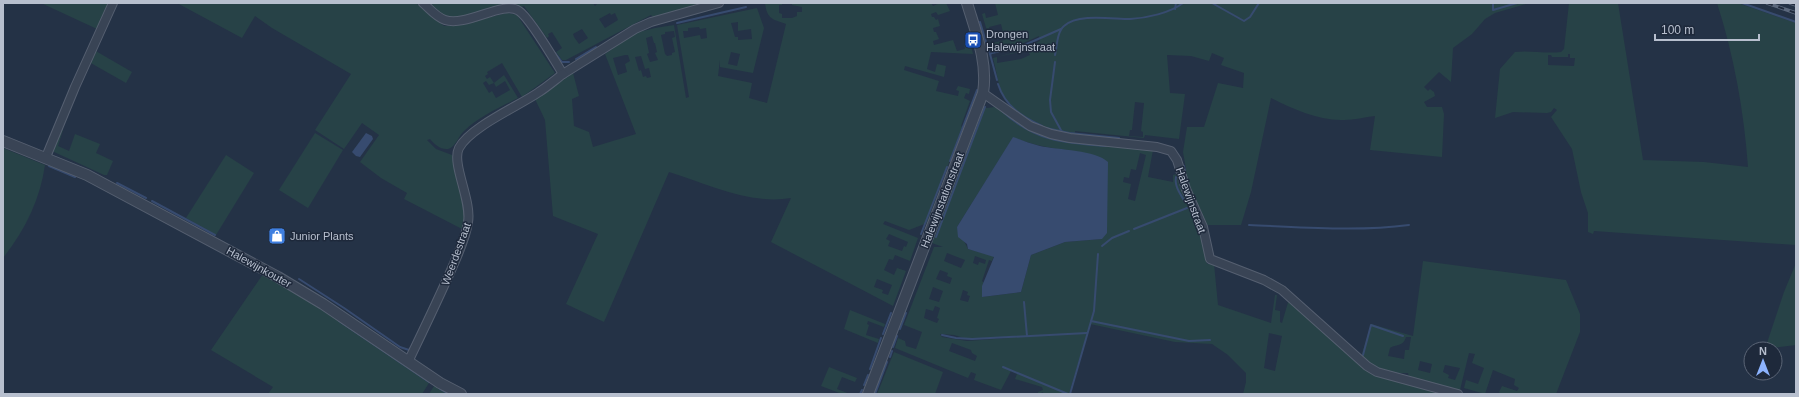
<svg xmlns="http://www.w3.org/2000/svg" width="1799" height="397" font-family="Arial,sans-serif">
<rect width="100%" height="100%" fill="#243246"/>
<g fill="#274247" fill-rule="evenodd">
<polygon points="41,3 109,3 97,29"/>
<path d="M177 3H416L444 26 458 25 507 13 517 15 555 73 522 97 502 63 487 72 488 74 485 76 487 79 490 77 494 83 504 75 518 98C499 108 480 116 464 131 459 135 455 148 448 149 441 150 434 144 430 139L427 140 436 149 452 155C459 179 471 205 462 229L404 199 407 193 381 178 360 162 379 135 362 123 344 149 315 130 351 74 272 28 255 16 242 38ZM486 81 489 85 494 83 496 87 505 81 510 90 496 98 492 91 489 93 483 83Z"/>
<path d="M427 3H593L595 6 598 3H700L654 18 651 15 566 60H562L556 52 562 48 552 32 548 34 549 36 547 38 524 6 521 7 515 6 454 19 443 16ZM610 13 611 15 615 13 618 20 605 28 599 19ZM582 29 588 38 579 44 574 37 573 34Z"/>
<path d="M765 3H782V5H779V13L782 14V18H792L797 16V12H802V7L792 5V3H931L933 6 940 3H946L950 11 938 15 936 12 931 14 932 17H934L936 20 938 19 940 26 933 28 934 32H936L939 39 933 41 934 45 953 40 957 51 965 49 964 43 970 41 973 54 931 52 927 69 935 72 937 64 946 66 944 77 905 66 904 70 939 81 936 91 958 96 959 91 956 90 958 86 970 89 969 94 966 93 964 98 970 101 961 126 962 127 927 223 909 230 885 221 883 224 918 238 910 261 895 255 893 260 889 259 884 270 894 275 897 268 906 271 893 306 771 242 791 198C749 205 708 184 669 172L604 322 566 304 598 234 553 216 545 120 535 99 573 73 579 96 572 99 574 126 589 132 593 147 636 134 605 54 635 33 655 28 674 25 686 98 689 97 677 25 757 8 764 28 753 73 720 67V60L718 76 752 83 749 98 767 103 786 24C772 19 767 19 765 3ZM738 22V31L751 29 752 39 738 40V37H735L731 23ZM699 27 700 29 706 28 707 38 701 39 700 35 684 38 683 31H688V28ZM674 31 675 37 672 38 675 52 672 53V55L667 56 665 54 661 35 665 34V32ZM652 36 654 43H655L657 52 655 53 658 60 650 62 647 54 649 53 646 38ZM731 52 740 54 737 66 728 64ZM625 55H628L630 61 625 64 627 72 618 75 613 58ZM641 56 645 69 649 68 651 77 647 78 646 76 643 77 641 70 639 71 635 57ZM889 234 908 242 906 247 904 246 902 251 888 246 890 241 886 239ZM877 279 892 285 888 295 882 293 883 290 874 287Z"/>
<path d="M995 3H1529L1495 13 1485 19 1472 34 1453 48 1451 82 1439 72 1424 87 1428 91 1430 89 1434 92 1435 96 1424 102 1427 107H1442L1444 114 1442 157 1370 150 1375 116C1365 117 1354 120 1344 120 1319 121 1293 109 1271 98L1251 192 1241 225H1208L1204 223 1186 185V169L1183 152 1187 127H1204L1218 83 1243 88 1244 73 1221 65 1224 58 1212 53 1209 61 1191 56 1167 55 1170 93 1185 94 1179 139 1145 135 1144 138 1075 131V138C1053 130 1012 116 1002 94 998 83 996 69 993 58L1016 52 1040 41 1039 36 1021 44 996 50 993 43 1005 40 1001 24 989 27 990 31H987L982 14 985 13 986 18 998 15ZM1027 49 1030 55 1021 59 997 63V57L1015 53ZM1135 102 1144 103 1141 131 1143 132V137L1129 136 1130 130H1132Z"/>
<path d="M1569 3H1618L1643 160 1704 162 1748 167C1744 111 1734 56 1717 3H1738L1796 23V245L1594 231 1593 234 1588 232V213L1581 192 1572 149 1551 117 1557 110 1554 108 1551 112 1547 113 1513 112 1495 118 1500 69 1515 52C1530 50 1545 54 1561 52L1564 49ZM1568 54H1570V58H1575L1574 66 1548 65V55H1551L1552 57H1568Z"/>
<polygon points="94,50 132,72 126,83 89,62"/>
<path d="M983 107 987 108 995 107 1001 109 1013 120 1039 133 1115 147 1153 150 1148 177 1173 182V175L1177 174 1179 184 1200 228 1207 264H1214L1218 305 1271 323 1275 295H1277L1275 310 1280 311V322L1282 323 1289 299 1365 368 1447 394H1243L1246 382V373L1228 355 1212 344 1175 342 1090 324 1069 394H1045L1042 392 1041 394H1038V392L1043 390 1042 387 1015 379 1017 374 1011 371 1001 390 974 380 976 374 971 372 968 378 895 348 898 338 905 341 906 346 916 349 922 332 904 325 934 247H943L932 243ZM1013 138 1037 145 1062 150 1102 239 1065 242 1031 255 1021 292 982 297 984 283 982 281 989 260 992 261 994 256 968 249 957 227ZM1140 153 1146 155 1135 201 1128 199 1131 184 1123 182 1124 177 1129 178 1131 169 1136 170ZM947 253 965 260 961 268 944 261ZM975 256 986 260 985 264 979 262 978 265 973 263ZM940 270 948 273 947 276 952 278 950 284 936 279ZM933 287 943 291 939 302 929 299ZM963 290 968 292 967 295 970 296 968 302 960 300ZM935 306 940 308 937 318 939 319 937 323 924 318 926 309 933 311ZM1269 333 1282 336 1275 371 1264 368ZM940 334 954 335 964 338H1008L967 341 942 337ZM952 343 971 350 972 353 977 356 975 361 949 351Z"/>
<polygon points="63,130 58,146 69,151 75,134 100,144 96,153 113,161 107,175 104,175 52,151 60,131"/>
<polygon points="315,133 343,150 308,208 279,190"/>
<path d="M3 148 45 165C40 200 25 230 3 258Z"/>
<polygon points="226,155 254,173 216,235 186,218"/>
<path d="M1423 261 1566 280 1580 314V332L1556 394H1501L1499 392 1502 386 1517 391 1519 388 1514 385 1515 379 1493 370 1485 394 1464 388 1466 380 1478 384 1484 368 1472 363 1475 354 1469 353 1460 390 1409 377 1408 373C1404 373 1401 373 1398 373 1385 372 1371 365 1361 357L1371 324 1413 336ZM1406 337H1411L1409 350H1405L1404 359 1388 356 1390 348C1396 344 1403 347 1406 337ZM1420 361 1432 364 1430 373 1418 370ZM1445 365 1460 368 1455 380 1448 378 1449 375 1443 372Z"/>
<polygon points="1796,263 1796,345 1765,349 1784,292"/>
<polygon points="263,274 327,311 429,383 422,394 268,394 273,387 211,350"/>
<polygon points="850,310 885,324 884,327 868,321 867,324 869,325 866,335 879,339 878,343 844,329"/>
<polygon points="894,352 943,372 935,394 877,394"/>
<polygon points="829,367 857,378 855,382 842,377 837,389 850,394 842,394 821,386"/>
<polygon points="434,386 449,394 429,394"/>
</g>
<g fill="#374b6f">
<polygon points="366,133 372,136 373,139 360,157 356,156 352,152"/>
<path d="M1013 137C1022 140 1031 144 1040 146 1058 150 1096 150 1108 162L1107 233 1102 239 1065 242 1031 255 1021 292 982 297V286L994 257 968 249 967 244 958 237 957 227Z"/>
</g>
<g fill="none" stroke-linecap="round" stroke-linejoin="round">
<g stroke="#374b6f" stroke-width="2">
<polyline points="1212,3 1244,21 1250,17 1259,3"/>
<polyline points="1493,3 1493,10 1517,3"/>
<polyline points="1742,3 1796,22"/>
<polyline points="1175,9 1176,3"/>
<polyline points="980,22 989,52"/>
<polyline points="677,23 746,7"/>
<polyline points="555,53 562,62 569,62"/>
<path d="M1055 55C1057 46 1057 32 1064 26 1078 13 1112 19 1130 19 1147 18 1170 13 1183 3"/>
<polyline points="576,59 596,47"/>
<polyline points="1055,62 1050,100 1051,112 1062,132"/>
<polyline points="997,80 990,54 992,53 1020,47 1061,29"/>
<path d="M998 84C1005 106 1022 117 1042 126"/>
<path d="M1002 111C1035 141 1063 143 1106 146"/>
<polyline points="1046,128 1069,133 1119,138"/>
<polyline points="950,161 977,90"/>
<polyline points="49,166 75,177"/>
<polyline points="1184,166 1185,172"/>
<path d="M1176 177C1174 186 1181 195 1185 202"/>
<polyline points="117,183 146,198"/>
<polyline points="152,201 215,235"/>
<path d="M1249 225C1302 227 1356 232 1409 225"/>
<polyline points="1134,229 1187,208"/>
<polyline points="921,234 947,167"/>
<polyline points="936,237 985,107"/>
<polyline points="1102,246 1112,238 1129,231"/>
<polyline points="299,279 344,308 400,347 409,350 412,346"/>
<polyline points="1024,302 1027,336"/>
<polyline points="339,321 429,382"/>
<polyline points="1091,321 1189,341 1210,340"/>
<polyline points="900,329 906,313"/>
<polyline points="883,334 891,313"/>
<polyline points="942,335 956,338 972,339 1087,333"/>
<polyline points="893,347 897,336"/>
<polyline points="1363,355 1371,325 1403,336"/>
<polyline points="890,357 892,351"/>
<polyline points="1003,367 1068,394"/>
<polyline points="870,369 881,338"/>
<polyline points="864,385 868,375"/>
<polyline points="440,389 449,394"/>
<polyline points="860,394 862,390"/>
<polyline points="875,394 887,362"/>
<polyline points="1070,394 1094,311 1098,254"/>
</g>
<g stroke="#555f70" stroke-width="10">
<g id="minor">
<path d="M423 3C430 9 436 17 445 20 467 27 503 0 519 11 530 18 555 61 563 74L635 29 651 22 719 3"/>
<polyline points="983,93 1030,126 1051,134 1070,138 1157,147 1171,151 1177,160 1186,189 1203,227 1210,259 1264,280 1282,290 1367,366 1377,372 1458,394"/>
<polyline points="46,157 75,87 113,3"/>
<path d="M408 362C423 331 438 300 452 268 458 254 466 238 468 222 472 201 451 163 459 148 470 127 519 106 539 92 547 87 555 80 563 74"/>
</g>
</g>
<g stroke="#555f70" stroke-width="12">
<g id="tertiary">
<polyline points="3,141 87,175 278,277 323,304 440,383 461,394"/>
<path d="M868 394 983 93C988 62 976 33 967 3"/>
</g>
</g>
<use href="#minor" stroke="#394455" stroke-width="8"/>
<use href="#tertiary" stroke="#394455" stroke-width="10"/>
<g stroke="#5b687d" stroke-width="3.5">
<g id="rail">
<polyline points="1767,3 1796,13"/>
<polyline points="1790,3 1796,5"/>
</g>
</g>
<use href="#rail" stroke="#1e293b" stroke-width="2" stroke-dasharray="6" stroke-linecap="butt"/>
</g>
<defs>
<g id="bus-square" transform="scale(0.9)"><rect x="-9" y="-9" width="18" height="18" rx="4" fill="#1a4fb4" stroke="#1e293b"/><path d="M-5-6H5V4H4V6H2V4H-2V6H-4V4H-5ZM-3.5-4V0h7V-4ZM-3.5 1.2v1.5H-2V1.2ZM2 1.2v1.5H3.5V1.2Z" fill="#fff"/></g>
<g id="shop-square" transform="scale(0.9)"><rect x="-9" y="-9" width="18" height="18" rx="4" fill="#3f7fe0" stroke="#1e293b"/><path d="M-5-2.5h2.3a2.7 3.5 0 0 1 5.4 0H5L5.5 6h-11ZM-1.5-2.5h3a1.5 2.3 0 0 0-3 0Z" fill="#fff"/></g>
</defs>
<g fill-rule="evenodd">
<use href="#bus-square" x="973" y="40"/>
<use href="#shop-square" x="277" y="236"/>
</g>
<g text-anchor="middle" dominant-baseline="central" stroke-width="3" stroke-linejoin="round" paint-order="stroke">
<g font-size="11" fill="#b7bfce" stroke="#1e293b" text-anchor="start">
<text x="986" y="34">Drongen<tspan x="986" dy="13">Halewijnstraat</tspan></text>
<text x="290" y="236">Junior Plants</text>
</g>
<g font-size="11" fill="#b7bfce" stroke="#1e293b">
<text transform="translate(942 200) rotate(-69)">Halewijnstationstraat</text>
<text transform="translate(1191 200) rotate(70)">Halewijnstraat</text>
<text transform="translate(456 254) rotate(-70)">Weerdestraat</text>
<text transform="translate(259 267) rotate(29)">Halewijnkouter</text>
</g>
</g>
<rect width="1799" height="397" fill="none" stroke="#b7bfce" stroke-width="8"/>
<g transform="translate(1763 361)"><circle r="19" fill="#1e293b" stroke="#5b6576"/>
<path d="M0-3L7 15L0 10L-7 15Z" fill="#8cb3ff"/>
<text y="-6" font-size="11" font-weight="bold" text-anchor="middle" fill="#b7bfce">N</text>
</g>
<path d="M1655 34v6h104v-6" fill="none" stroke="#b7bfce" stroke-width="2"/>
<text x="1661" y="34" font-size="12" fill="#b7bfce" stroke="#1e293b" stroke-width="3" paint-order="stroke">100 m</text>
</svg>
